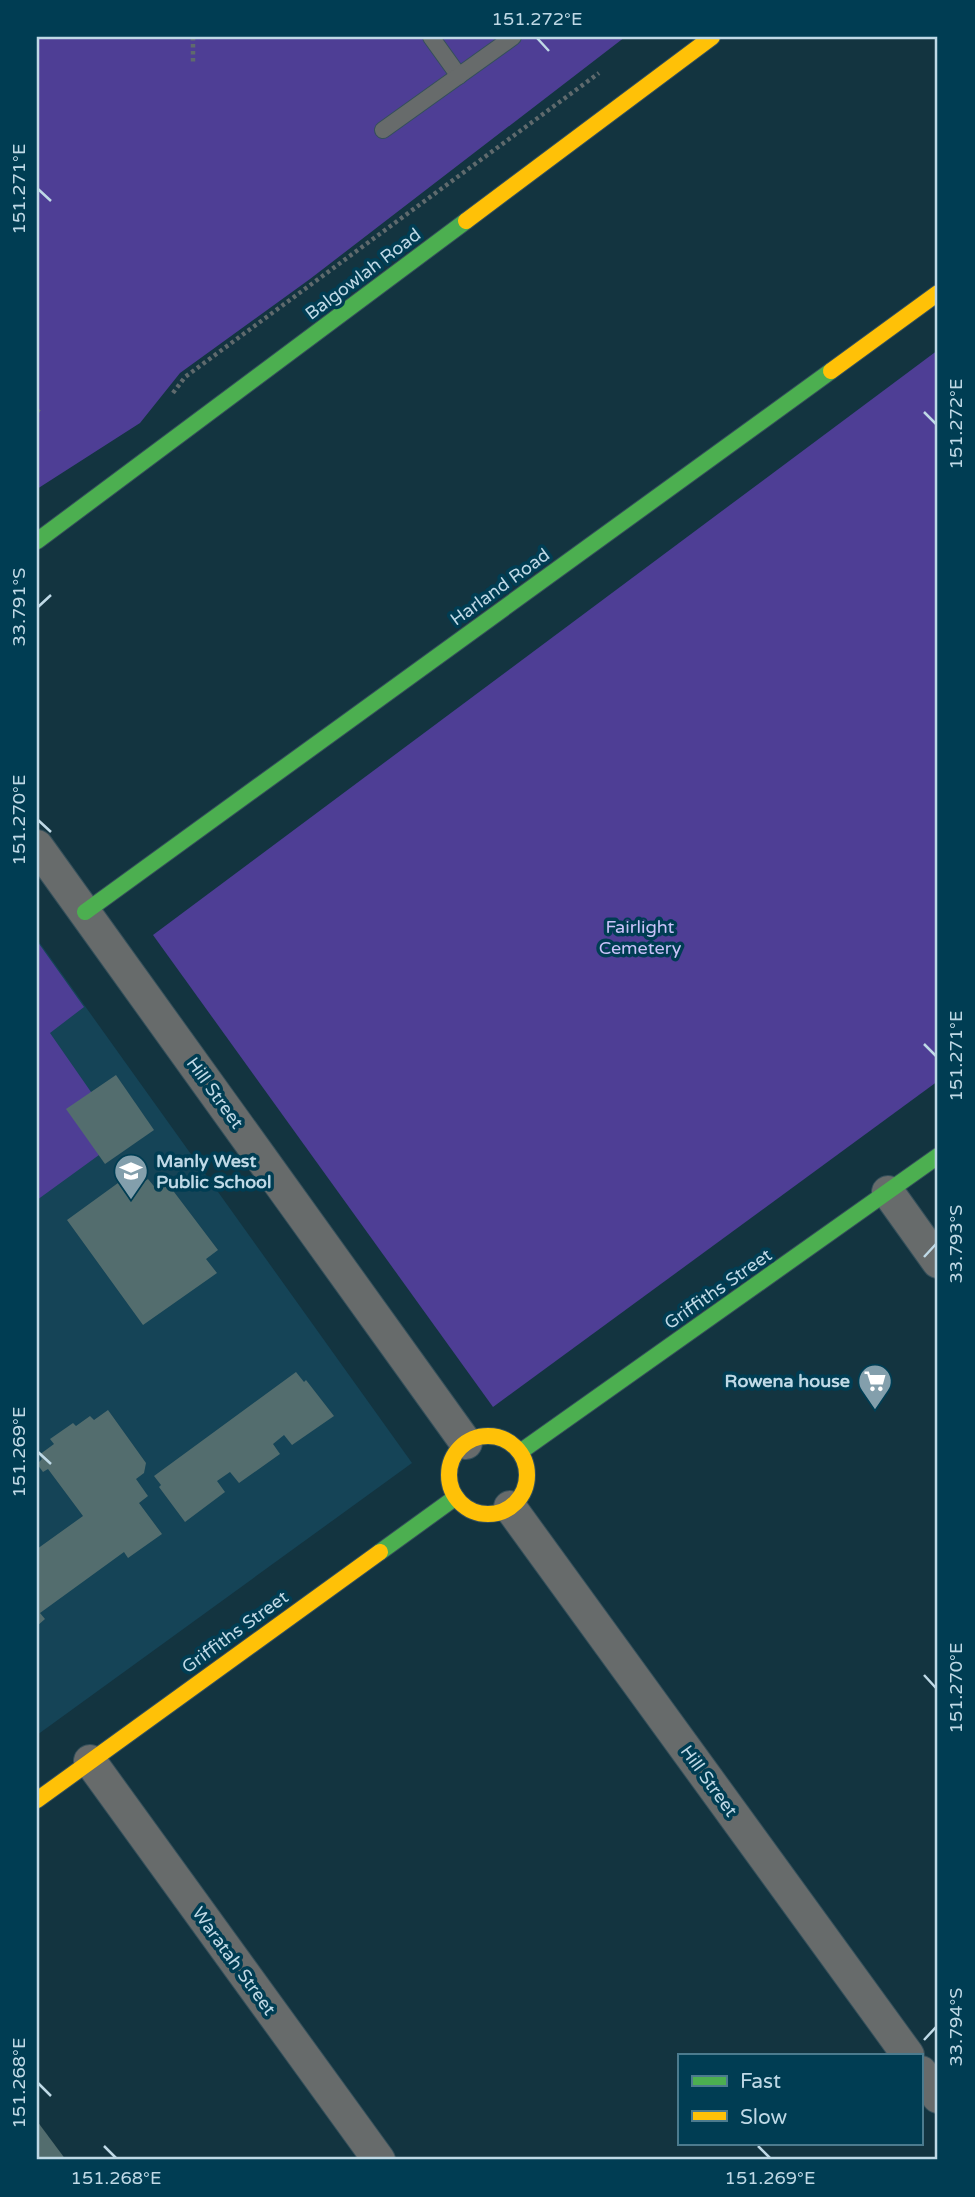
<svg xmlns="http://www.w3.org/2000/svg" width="975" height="2197" font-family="'Varela Round',sans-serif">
<rect width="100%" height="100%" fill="#133440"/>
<polygon fill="#154457" points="37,939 412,1463 37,1735"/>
<g fill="#4e3e95">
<polygon points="37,37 625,37 310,279 180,373 140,423 37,489"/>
<polygon points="938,350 938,1081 493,1407 153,935"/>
<polygon points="37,941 84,1007 50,1033 91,1092 99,1155 37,1200"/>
</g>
<g fill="#536d6e">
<polygon points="116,1075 154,1130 105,1164 66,1109"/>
<polygon points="148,1179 158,1191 168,1184 218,1250 206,1259 217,1273 143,1325 67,1220 118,1183 126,1194"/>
<polygon points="296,1372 304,1382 306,1380 334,1416 292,1445 284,1435 273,1444 280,1454 239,1483 230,1472 217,1481 225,1492 185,1522 159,1487 161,1485 154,1476"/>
<polygon points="108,1410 146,1463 144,1473 136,1479 148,1496 139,1503 162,1534 128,1558 124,1552 40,1613 45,1619 37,1626 37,1549 83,1516 48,1469 43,1472 37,1464 42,1459 39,1455 54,1444 50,1439 73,1423 76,1426 90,1416 94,1420"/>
<polygon points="37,2121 66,2160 37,2160"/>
</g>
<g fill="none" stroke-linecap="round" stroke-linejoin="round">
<g stroke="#35505b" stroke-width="18">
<g id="lane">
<polyline points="431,37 459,76"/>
<polyline points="383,130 513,37"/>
</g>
</g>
<g stroke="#35505b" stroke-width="34">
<g id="street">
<polyline points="37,846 466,1443"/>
<polyline points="888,1192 938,1262"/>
<polyline points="510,1507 908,2055"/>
<polyline points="90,1761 379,2160"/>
<polyline points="921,2072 938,2097"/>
</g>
</g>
<g stroke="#35505b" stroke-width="18">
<g id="fast">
<polyline points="37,541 466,221"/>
<polyline points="85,912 831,371"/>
<polyline points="520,1452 938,1156"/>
<polyline points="380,1552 456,1497"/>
</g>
</g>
<g stroke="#35505b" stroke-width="18">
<g id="slow">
<polyline points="466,221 712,37"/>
<polyline points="831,371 938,293"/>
<circle cx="488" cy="1475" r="39"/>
<polyline points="37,1800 380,1552"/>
</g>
</g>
<g stroke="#5f6a6d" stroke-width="4.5" stroke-dasharray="3.5 3.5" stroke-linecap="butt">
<polyline points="193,37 193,62"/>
<polyline points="173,393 185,377 599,73"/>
<polyline points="37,412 40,407"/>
</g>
<use href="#lane" stroke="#676b6b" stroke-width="16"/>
<use href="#street" stroke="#676b6b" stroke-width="32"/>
<use href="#fast" stroke="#4caf50" stroke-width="16"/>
<use href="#slow" stroke="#ffc107" stroke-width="16"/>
</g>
<path fill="none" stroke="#bfd9e6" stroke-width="2.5" d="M537 38 549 51M38 189 51 201M924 412 936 424M38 607 51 595M38 820 51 832M924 1044 936 1056M924 1257 936 1244M38 1452 51 1464M924 1675 936 1688M924 2040 936 2027M38 2083 51 2096M104 2146 116 2158M758 2146 770 2158"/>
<defs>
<g id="school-pin" transform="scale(1.75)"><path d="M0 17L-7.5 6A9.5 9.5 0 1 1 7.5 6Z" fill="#839fac" stroke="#003d53"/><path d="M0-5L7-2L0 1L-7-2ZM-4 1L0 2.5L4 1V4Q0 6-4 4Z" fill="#fff"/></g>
<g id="supermarket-pin" transform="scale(1.75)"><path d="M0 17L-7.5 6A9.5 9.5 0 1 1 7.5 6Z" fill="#839fac" stroke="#003d53"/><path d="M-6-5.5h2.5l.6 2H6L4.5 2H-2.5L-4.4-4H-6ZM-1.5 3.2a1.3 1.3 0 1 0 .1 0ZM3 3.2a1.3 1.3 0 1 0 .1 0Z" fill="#fff"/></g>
</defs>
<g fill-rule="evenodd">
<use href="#school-pin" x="131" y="1171"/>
<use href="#supermarket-pin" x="875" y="1381"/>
</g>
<g text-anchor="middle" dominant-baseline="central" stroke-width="7" stroke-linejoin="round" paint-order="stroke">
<g font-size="18" fill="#bfd9e6" stroke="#003d53">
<text transform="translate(363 274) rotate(-37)">Balgowlah Road</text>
<text transform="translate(500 587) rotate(-36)">Harland Road</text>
<text transform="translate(215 1093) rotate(54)">Hill Street</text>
<text transform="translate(718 1289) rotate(-35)">Griffiths Street</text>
<text transform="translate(235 1632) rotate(-36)">Griffiths Street</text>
<text transform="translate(709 1781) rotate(54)">Hill Street</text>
<text transform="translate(234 1961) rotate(54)">Waratah Street</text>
</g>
<g font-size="18" fill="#cac3fa" stroke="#003d53">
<text x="640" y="927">Fairlight<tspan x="640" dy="21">Cemetery</tspan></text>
</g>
<g font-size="18" font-weight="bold" fill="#bfd9e6" stroke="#003d53" text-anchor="start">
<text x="156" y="1161">Manly West<tspan x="156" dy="21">Public School</tspan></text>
<text x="850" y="1381" text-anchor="end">Rowena house</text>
</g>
</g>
<rect width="975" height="2197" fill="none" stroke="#003d53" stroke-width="77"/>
<rect x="678" y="2054" width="245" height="91" fill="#003d53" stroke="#4c7b8e" stroke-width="2"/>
<rect x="692" y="2076" width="35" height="10" fill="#4caf50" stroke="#4c7b8e" stroke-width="2"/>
<text x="740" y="2088" font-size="21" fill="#bfd9e6">Fast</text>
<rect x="692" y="2111" width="35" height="10" fill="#ffc107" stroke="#4c7b8e" stroke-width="2"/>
<text x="740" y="2124" font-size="21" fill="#bfd9e6">Slow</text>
<rect x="38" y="38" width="898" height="2120" fill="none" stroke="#bfd9e6" stroke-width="2.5"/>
<g font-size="18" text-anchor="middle" fill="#bfd9e6">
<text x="537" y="25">151.272°E</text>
<text transform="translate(19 189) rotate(-90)" y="6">151.271°E</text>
<text transform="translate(956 424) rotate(-90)" y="6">151.272°E</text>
<text transform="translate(19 607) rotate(-90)" y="6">33.791°S</text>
<text transform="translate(19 820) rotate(-90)" y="6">151.270°E</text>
<text transform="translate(956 1056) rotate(-90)" y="6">151.271°E</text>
<text transform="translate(956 1244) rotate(-90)" y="6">33.793°S</text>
<text transform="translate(19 1452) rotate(-90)" y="6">151.269°E</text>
<text transform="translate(956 1688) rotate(-90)" y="6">151.270°E</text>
<text transform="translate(956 2027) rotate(-90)" y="6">33.794°S</text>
<text transform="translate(19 2083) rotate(-90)" y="6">151.268°E</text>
<text x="116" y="2184">151.268°E</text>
<text x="770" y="2184">151.269°E</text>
</g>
</svg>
